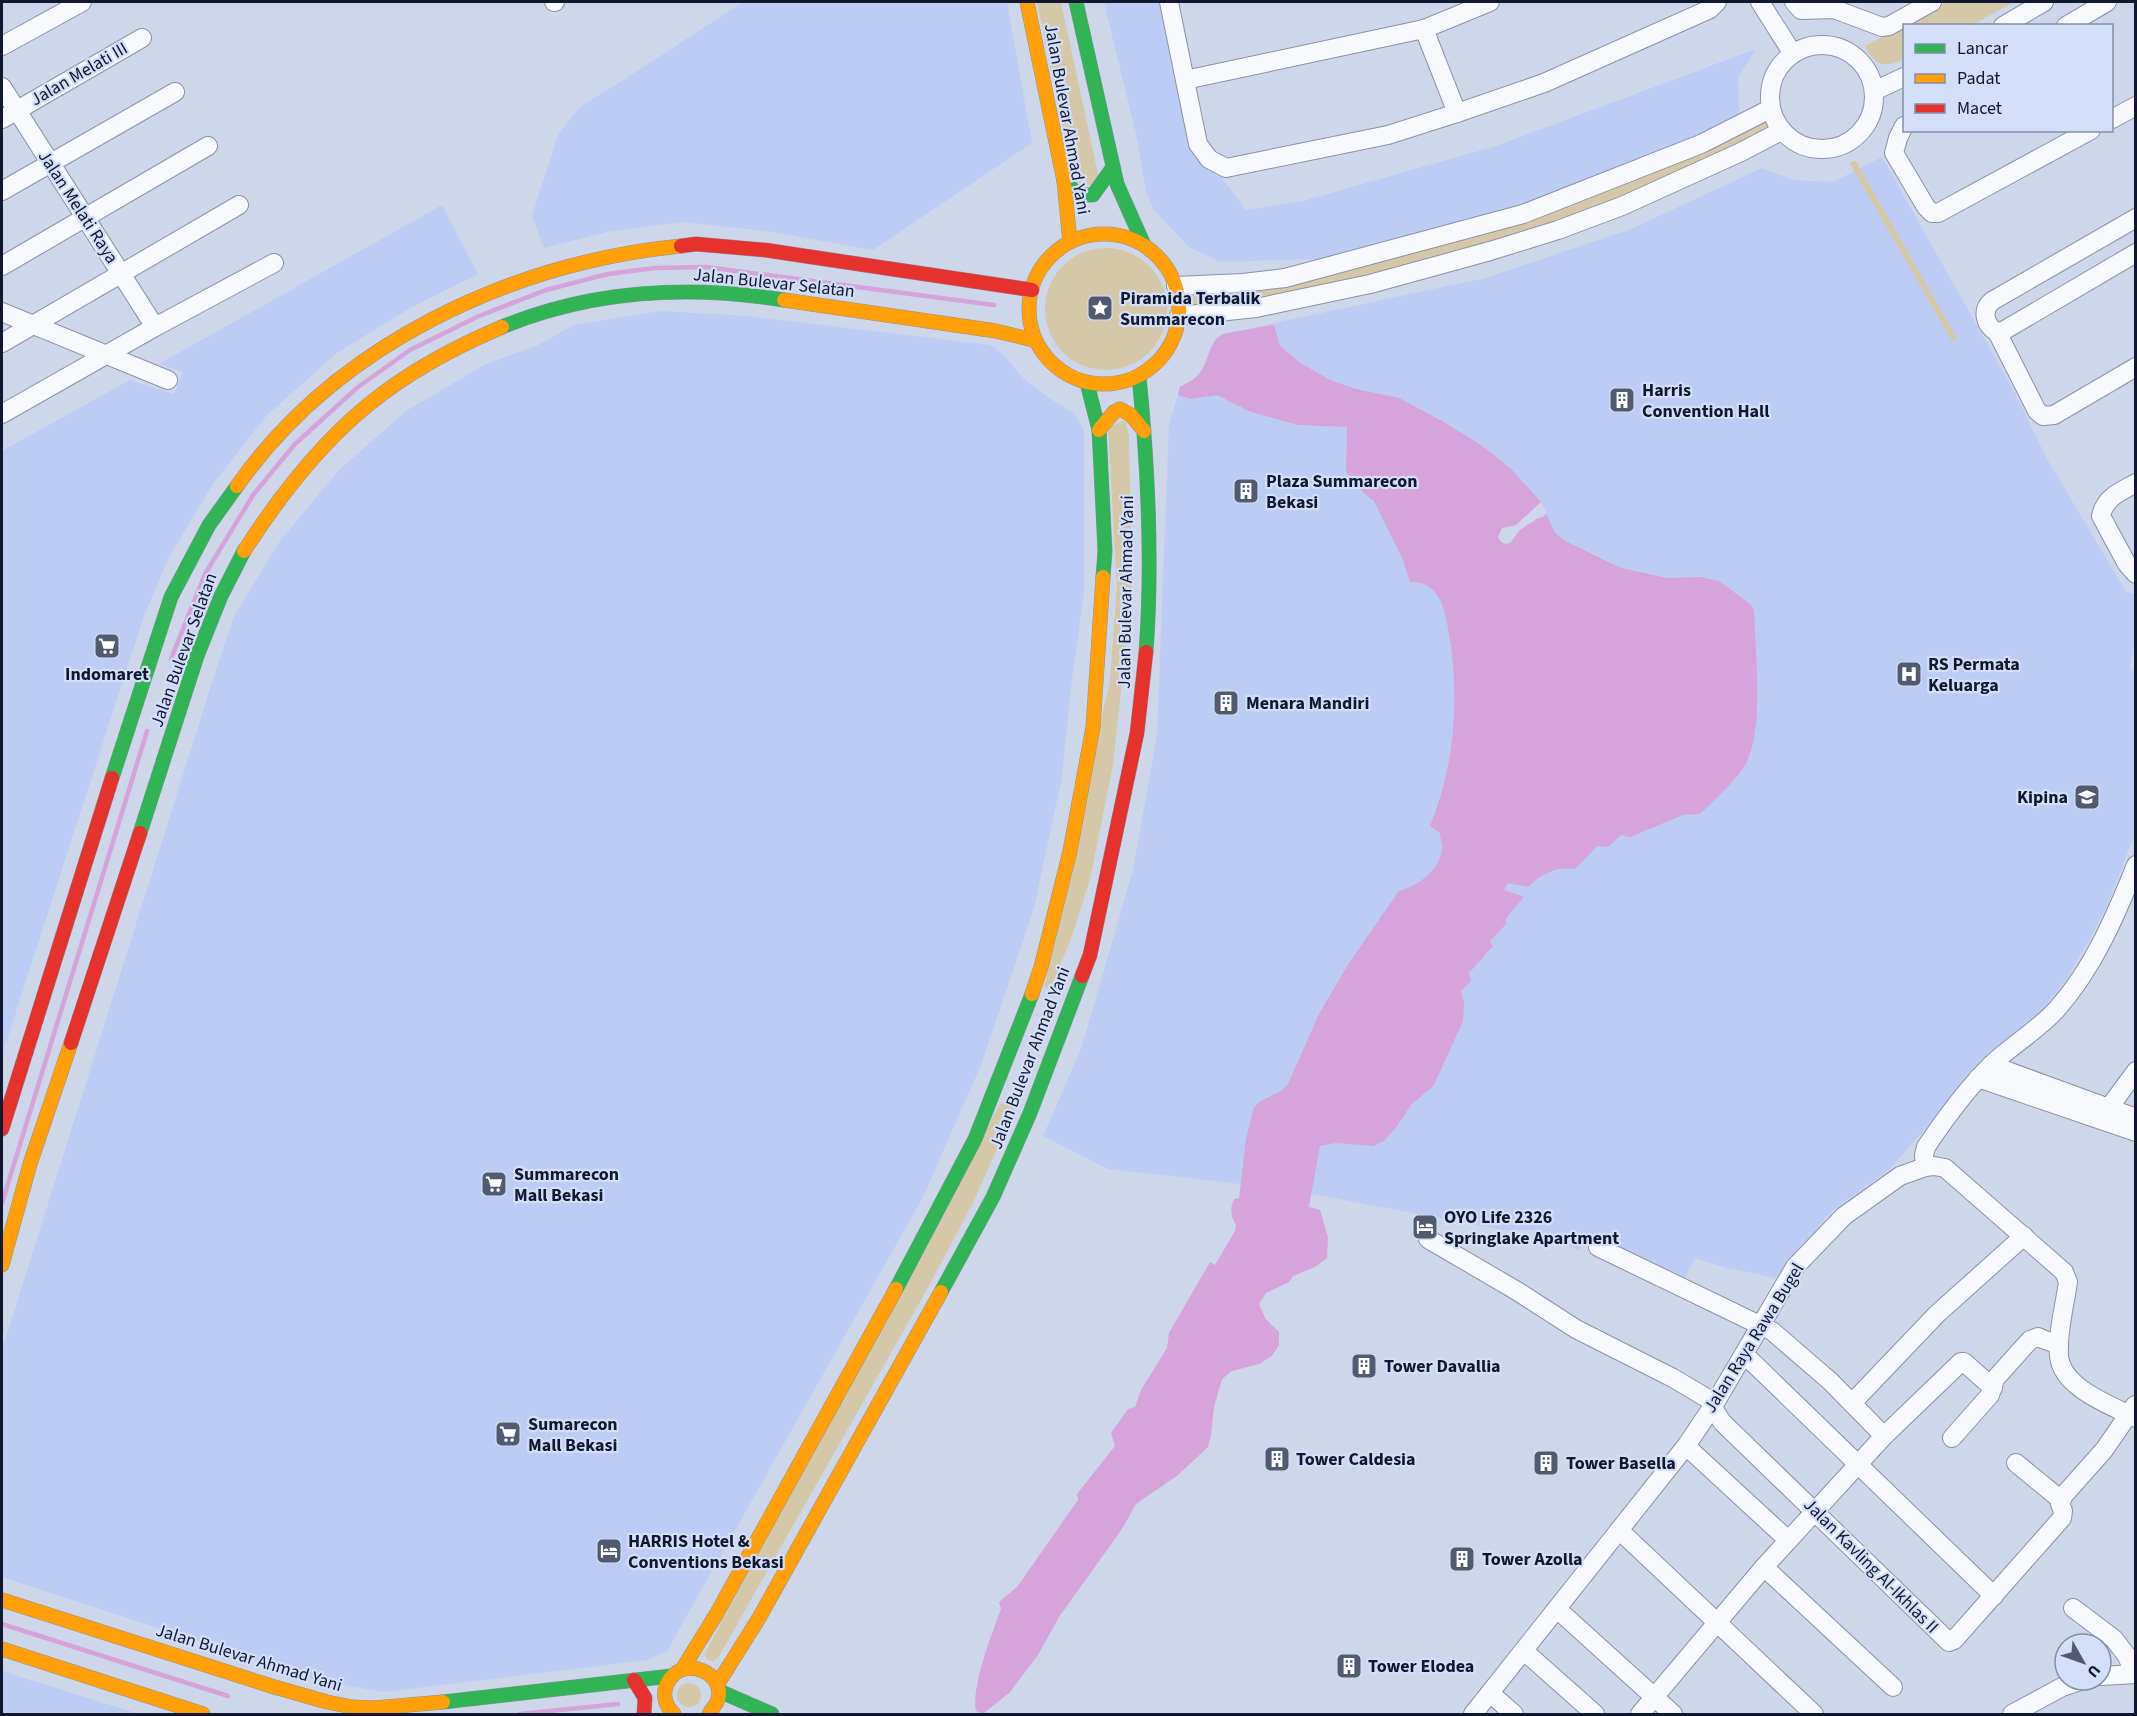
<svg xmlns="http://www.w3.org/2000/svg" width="2137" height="1716" font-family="'Source Sans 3',sans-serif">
<rect width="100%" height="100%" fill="#ced6ea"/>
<g fill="#bcccf4">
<polygon points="743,2 1007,2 1032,143 873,250 766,231 683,222 611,231 544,248 532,216 558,135 580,107 625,79"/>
<polygon points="1104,2 1170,2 1203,153 1246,210 1303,201 1496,146 1756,49 1738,78 1739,114 1643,166 1477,226 1346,258 1220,262 1189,247 1153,209 1146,191 1138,143"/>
<polygon points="1882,157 2016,395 2047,459 2126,592 2135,594 2135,642 2130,666 2136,677 2135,833 2108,904 2087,944 2068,977 2041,1012 2015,1035 1984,1059 1892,1167 1830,1213 1776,1278 1727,1268 1695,1258 1683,1282 1589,1234 1579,1251 1537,1230 1504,1230 1312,1194 1240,1184 1108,1169 1043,1136 1081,1049 1133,870 1157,735 1169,425 1180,387 1195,378 1203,369 1216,338 1223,334 1485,278 1631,229 1762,168 1794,180 1833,182"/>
<polygon points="442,205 478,274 412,307 337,353 267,415 213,484 168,559 143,619 2,1055 2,451 130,380 174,394 183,372 159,364"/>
<polygon points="661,311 747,316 990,345 1003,354 1023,378 1052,400 1074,413 1084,430 1084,592 1072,680 1061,782 1034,908 981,1065 923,1197 667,1651 648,1660 383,1692 317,1680 2,1577 2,1350 215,673 234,616 280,541 338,471 406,411 486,364 538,345 574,325"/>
<polygon points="2,1671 139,1714 2,1714"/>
</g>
<g fill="#d5c8a8">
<polygon points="1037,2 1061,2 1099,179 1095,186 1074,181"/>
<path d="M1947 2H2014L1972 25 1904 26V59C1884 68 1876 67 1865 46Z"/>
<polygon points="1770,109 1781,131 1490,251 1179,316 1179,297 1176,286 1243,283 1453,234"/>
<polygon points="1852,161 1856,161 1957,338 1956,341 1952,341 1850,164"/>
<circle cx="1106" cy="309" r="61"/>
<polygon points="1125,420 1129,435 1132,591 1113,765 1090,879 1071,939 1051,987 1044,988 1110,680 1117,586 1108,428"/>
<polygon points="1001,1102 1015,1108 973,1203 926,1291 718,1658 713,1661 708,1660 704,1655"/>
<circle cx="689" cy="1695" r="12"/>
</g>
<path fill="#d6a3db" d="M1274 325 1280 346 1299 362 1330 380 1356 389 1399 398 1442 421 1481 445 1511 469 1541 502 1555 533 1565 541 1621 568 1667 578 1701 577 1719 581 1750 604 1754 610C1755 652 1766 737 1742 770 1730 786 1714 800 1700 814L1683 815 1630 837 1621 835 1608 847 1597 846 1575 869C1557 866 1541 874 1528 887L1508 883 1504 890 1524 897 1505 919 1507 923 1490 941 1493 946 1469 973 1471 981 1461 991 1464 1002 1463 1021 1434 1085 1411 1105 1397 1126 1384 1141 1373 1146 1336 1143 1320 1146 1309 1207 1320 1210 1328 1237 1327 1258 1315 1267 1293 1276 1289 1282 1266 1293 1259 1304 1265 1318 1279 1332V1345L1272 1356 1259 1364 1232 1371 1222 1379 1214 1407 1211 1434 1208 1447 1178 1475 1136 1504 1122 1529 1059 1617 1038 1655 1010 1692 983 1714 976 1711C971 1686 992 1634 1001 1609L999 1602 1017 1587 1078 1500 1077 1494 1115 1446 1111 1433 1128 1409 1135 1407 1141 1390 1167 1348 1169 1333 1210 1262 1215 1265 1235 1231 1236 1225C1230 1215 1230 1209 1234 1199L1239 1198 1246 1139 1254 1107 1261 1101 1281 1091 1288 1084 1319 1014 1349 963 1399 891C1417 887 1441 869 1442 848 1442 843 1440 838 1440 833L1430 826C1455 765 1460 698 1449 634 1445 609 1440 581 1410 582L1403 560 1374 501 1358 488 1346 472 1347 427 1298 425 1251 412 1217 395 1190 399 1178 395 1180 387C1189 382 1198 378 1203 368 1210 355 1209 342 1223 334Z"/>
<polygon fill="#ced6ea" points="1541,502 1547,513 1543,517 1538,518 1520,530 1510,543 1505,544 1500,541 1498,537 1502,528 1516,525"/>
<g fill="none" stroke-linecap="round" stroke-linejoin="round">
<g stroke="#d6a3db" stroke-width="4.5">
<polyline points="171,659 205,574 253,495 295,444 358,387 410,350 479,316 546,290 608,274 655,268 706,267 994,305"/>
<polyline points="2,1203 147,731"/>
<polyline points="2,1624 228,1696"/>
<polyline points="520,1714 618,1704"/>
</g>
<g stroke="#8b92a6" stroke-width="20">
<g id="street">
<polyline points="554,2 555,2"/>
<polyline points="1169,2 1198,144 1209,159 1226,168 1388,135 1457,113 1544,83 1710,9 1717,2"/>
<polyline points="1760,2 1793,54"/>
<polyline points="1794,2 1801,10 1834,9 1882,27 1889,26 1932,2"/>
<polyline points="2003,26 2044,2"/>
<polyline points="2066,26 2107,2"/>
<polyline points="1424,29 1457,113"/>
<circle cx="1822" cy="97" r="52"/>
<polyline points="2,46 82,2"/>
<polyline points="1185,80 1424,29 1490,2"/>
<polyline points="2,87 155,327"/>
<polyline points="1874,91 1904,77"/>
<polyline points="2,119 142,38"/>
<polyline points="2112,119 2136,106"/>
<polyline points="1904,126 1898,138 1894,153 1926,207 1932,213 1938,213 2091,130"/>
<polyline points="2,191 175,92"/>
<path d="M2136 218 1992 301C1981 310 1985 326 1997 332L2003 331 2136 253"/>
<polyline points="2,266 208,146"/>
<polyline points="1176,286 1243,283 1285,278 1523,214 1701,144 1770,109"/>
<polyline points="2,312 168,380"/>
<polyline points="1179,316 1256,308 1370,284 1490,251 1558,230 1622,206 1741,152 1781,131"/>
<polyline points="1997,332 2037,411 2043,416 2054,415 2136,367"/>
<polyline points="2,343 239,205"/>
<polyline points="2,414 155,327 274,263"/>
<path d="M2136 483C2120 492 2105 497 2101 516L2127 564 2136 574"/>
<polyline points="1991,1065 2136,1118"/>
<polyline points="1978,1078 2136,1132"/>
<polyline points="2108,1109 2136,1071"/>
<path d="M1925 1167 1924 1155 1926 1147C1944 1120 1968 1088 1991 1065 2012 1045 2037 1031 2057 1009 2094 967 2115 917 2136 865"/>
<polyline points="1428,1239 1517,1291 1576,1329 1673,1378 1715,1403"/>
<polyline points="1598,1247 1772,1331 1830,1381 1884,1436"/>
<polyline points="1744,1354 1994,1596"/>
<polyline points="1852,1403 1937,1314 2024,1236"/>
<polyline points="1712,1406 1722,1422 1949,1642 1954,1640 2062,1518 2063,1511 2060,1504 2064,1495 2104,1450 2135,1405"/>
<path d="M1952 1438 1990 1395 1995 1379 2030 1340 2038 1337C2045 1341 2052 1341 2059 1346"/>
<polyline points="1686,1446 1788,1540"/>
<polyline points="2016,1463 2061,1500"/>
<polyline points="1619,1530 1814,1714"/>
<polyline points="1764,1567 1893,1687"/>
<polyline points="2073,1608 2114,1639 2127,1656 2134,1674"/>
<polyline points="1557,1609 1673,1714"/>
<polyline points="1524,1651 1595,1714"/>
<polyline points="2101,1676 2136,1674"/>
<polyline points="1491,1694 1514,1714"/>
<path d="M1473 1714 1686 1446 1715 1403 1795 1267 1844 1216 1900 1176 1925 1167 1934 1166 1945 1168 2064 1272 2068 1282C2065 1304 2057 1334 2059 1356 2062 1388 2110 1405 2136 1418"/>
<polyline points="1640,1714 1764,1567 1884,1436 1961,1362 1964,1362 1993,1388"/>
<polyline points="2012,1714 2062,1687 2083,1680"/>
</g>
</g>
<g stroke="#8b92a6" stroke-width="15">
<g id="fast">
<polyline points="1076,2 1117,184 1144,245"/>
<polyline points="1064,181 1079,195 1093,195 1113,167"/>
<path d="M502 327C592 290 689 285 784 300"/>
<path d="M1139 376C1148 467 1153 560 1146 652"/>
<polyline points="1087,383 1099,430 1105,551 1103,577"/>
<polyline points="112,778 171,597 209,525 237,486"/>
<polyline points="140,833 197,656 221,596 244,551"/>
<polyline points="896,1289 975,1139 1032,994"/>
<polyline points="941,1292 993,1197 1030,1113 1082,976"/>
<polyline points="719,1691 772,1714"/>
<polyline points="443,1702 671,1676"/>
</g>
</g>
<g stroke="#8b92a6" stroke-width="15">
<g id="slow">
<polyline points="1027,2 1064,181 1070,242"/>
<circle cx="1104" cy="309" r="75"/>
<polyline points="784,300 996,331 1033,340"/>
<polyline points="1099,430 1114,412 1120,409 1131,415 1144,431"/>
<path d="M237 486C337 344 511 263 681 246"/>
<path d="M244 551C277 500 321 443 368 405 408 372 455 347 502 327"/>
<polyline points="1032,994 1041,967 1070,851 1093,727 1103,577"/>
<polyline points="2,1265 30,1164 71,1043"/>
<polyline points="2,1600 271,1686 327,1702 352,1707 374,1708 443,1702"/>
<polyline points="2,1649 203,1714"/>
<polyline points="683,1668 717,1613 896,1289"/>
<polyline points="717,1685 759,1618 941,1292"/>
<path d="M674 1714C665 1705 662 1695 667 1684 682 1652 729 1674 717 1702 715 1706 711 1710 709 1714"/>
</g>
</g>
<g stroke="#8b92a6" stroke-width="15">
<g id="jam">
<polyline points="681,246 696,244 765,250 1032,290"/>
<polyline points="1082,976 1090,955 1137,733 1146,652"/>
<polyline points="71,1043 140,833"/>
<polyline points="2,1129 112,778"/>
<polyline points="634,1680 645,1698 644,1714"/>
</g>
</g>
<use href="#street" stroke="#f8f9fc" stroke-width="18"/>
<use href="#fast" stroke="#30b455" stroke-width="14"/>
<use href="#slow" stroke="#ff9f0a" stroke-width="14"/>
<use href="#jam" stroke="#e5322d" stroke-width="14"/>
</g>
<defs>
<g id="sight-square" transform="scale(1.35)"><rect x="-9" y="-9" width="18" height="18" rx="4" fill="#525a70" stroke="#d3def8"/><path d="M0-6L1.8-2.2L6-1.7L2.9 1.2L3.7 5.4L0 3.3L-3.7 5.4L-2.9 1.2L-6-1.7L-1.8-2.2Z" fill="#fff"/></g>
<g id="building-square" transform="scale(1.35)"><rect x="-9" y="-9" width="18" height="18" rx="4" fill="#525a70" stroke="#d3def8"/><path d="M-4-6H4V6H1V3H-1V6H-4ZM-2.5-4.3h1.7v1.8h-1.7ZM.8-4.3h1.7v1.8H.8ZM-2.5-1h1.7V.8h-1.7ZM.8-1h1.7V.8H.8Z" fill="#fff"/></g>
<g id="supermarket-square" transform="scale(1.35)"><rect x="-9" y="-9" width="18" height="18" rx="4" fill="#525a70" stroke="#d3def8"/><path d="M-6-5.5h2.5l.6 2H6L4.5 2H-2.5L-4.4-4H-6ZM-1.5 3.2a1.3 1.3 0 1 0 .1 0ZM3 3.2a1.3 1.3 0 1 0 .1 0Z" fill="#fff"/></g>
<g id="hospital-square" transform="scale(1.35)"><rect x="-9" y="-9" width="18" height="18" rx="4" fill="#525a70" stroke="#d3def8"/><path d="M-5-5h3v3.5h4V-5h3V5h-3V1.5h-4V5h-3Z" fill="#fff"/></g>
<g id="school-square" transform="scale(1.35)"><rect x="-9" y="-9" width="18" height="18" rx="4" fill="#525a70" stroke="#d3def8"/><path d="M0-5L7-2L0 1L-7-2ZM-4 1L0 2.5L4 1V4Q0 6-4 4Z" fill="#fff"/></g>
<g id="hotel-square" transform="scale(1.35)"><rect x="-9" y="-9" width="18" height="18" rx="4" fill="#525a70" stroke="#d3def8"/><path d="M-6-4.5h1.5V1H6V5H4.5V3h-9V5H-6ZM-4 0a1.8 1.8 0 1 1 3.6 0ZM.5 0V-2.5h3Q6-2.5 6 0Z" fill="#fff"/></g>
</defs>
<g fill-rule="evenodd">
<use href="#sight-square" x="1100" y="308"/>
<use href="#building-square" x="1622" y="400"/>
<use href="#building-square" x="1246" y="491"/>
<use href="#supermarket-square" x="107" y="646"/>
<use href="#hospital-square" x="1909" y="674"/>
<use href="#building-square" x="1226" y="703"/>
<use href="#school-square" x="2087" y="797"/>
<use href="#supermarket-square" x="494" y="1184"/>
<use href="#hotel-square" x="1425" y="1227"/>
<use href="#building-square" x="1364" y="1366"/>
<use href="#supermarket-square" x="508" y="1434"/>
<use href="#building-square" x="1277" y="1459"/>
<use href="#building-square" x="1546" y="1463"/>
<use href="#hotel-square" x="609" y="1551"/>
<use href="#building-square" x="1462" y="1559"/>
<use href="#building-square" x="1349" y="1666"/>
</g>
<g text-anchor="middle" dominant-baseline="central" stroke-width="4.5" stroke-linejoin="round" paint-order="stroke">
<g font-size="18" fill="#10172f" stroke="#d3def8">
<text transform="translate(79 74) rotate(-30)">Jalan Melati III</text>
<text transform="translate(1067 119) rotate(80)">Jalan Bulevar Ahmad Yani</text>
<text transform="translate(78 207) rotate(57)">Jalan Melati Raya</text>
<text transform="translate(774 283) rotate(6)">Jalan Bulevar Selatan</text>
<text transform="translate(1126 592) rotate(-89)">Jalan Bulevar Ahmad Yani</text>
<text transform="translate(184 650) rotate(-70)">Jalan Bulevar Selatan</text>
<text transform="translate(1030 1058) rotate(-69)">Jalan Bulevar Ahmad Yani</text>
<text transform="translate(1754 1338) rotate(-58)">Jalan Raya Rawa Bugel</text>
<text transform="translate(1871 1566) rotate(45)">Jalan Kavling Al-Ikhlas II</text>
<text transform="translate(249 1658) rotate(17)">Jalan Bulevar Ahmad Yani</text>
</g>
<g font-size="18" font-weight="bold" fill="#10172f" stroke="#d3def8" text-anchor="start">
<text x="1120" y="298">Piramida Terbalik<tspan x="1120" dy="21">Summarecon</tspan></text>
<text x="1642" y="390">Harris<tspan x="1642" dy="21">Convention Hall</tspan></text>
<text x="1266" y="481">Plaza Summarecon<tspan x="1266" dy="21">Bekasi</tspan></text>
<text x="1928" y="664">RS Permata<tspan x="1928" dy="21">Keluarga</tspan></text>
<text x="107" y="674" text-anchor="middle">Indomaret</text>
<text x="1246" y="703">Menara Mandiri</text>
<text x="2068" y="797" text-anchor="end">Kipina</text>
<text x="514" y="1174">Summarecon<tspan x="514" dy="21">Mall Bekasi</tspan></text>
<text x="1444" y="1217">OYO Life 2326<tspan x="1444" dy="21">Springlake Apartment</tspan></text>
<text x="1384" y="1366">Tower Davallia</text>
<text x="528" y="1424">Sumarecon<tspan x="528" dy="21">Mall Bekasi</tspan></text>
<text x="1296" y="1459">Tower Caldesia</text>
<text x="1566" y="1463">Tower Basella</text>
<text x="628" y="1541">HARRIS Hotel &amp;<tspan x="628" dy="21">Conventions Bekasi</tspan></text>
<text x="1482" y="1559">Tower Azolla</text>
<text x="1368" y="1666">Tower Elodea</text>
</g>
</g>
<rect width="2137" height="1716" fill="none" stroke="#10172f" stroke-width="6"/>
<rect x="1903" y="24" width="210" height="108" fill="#d3def8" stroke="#858ea8" stroke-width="1.5"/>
<rect x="1915" y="44" width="30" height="9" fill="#30b455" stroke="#858ea8" stroke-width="1.5"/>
<text x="1957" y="54" font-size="18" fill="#10172f">Lancar</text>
<rect x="1915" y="74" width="30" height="9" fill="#ff9f0a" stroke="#858ea8" stroke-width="1.5"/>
<text x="1957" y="84" font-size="18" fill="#10172f">Padat</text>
<rect x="1915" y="104" width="30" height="9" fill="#e5322d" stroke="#858ea8" stroke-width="1.5"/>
<text x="1957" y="114" font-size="18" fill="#10172f">Macet</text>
<g transform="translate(2083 1662) rotate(130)"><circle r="28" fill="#d3def8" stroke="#858ea8" stroke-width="1.5"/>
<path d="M0-4.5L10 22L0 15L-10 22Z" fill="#525a70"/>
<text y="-9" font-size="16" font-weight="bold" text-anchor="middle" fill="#10172f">U</text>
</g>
</svg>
